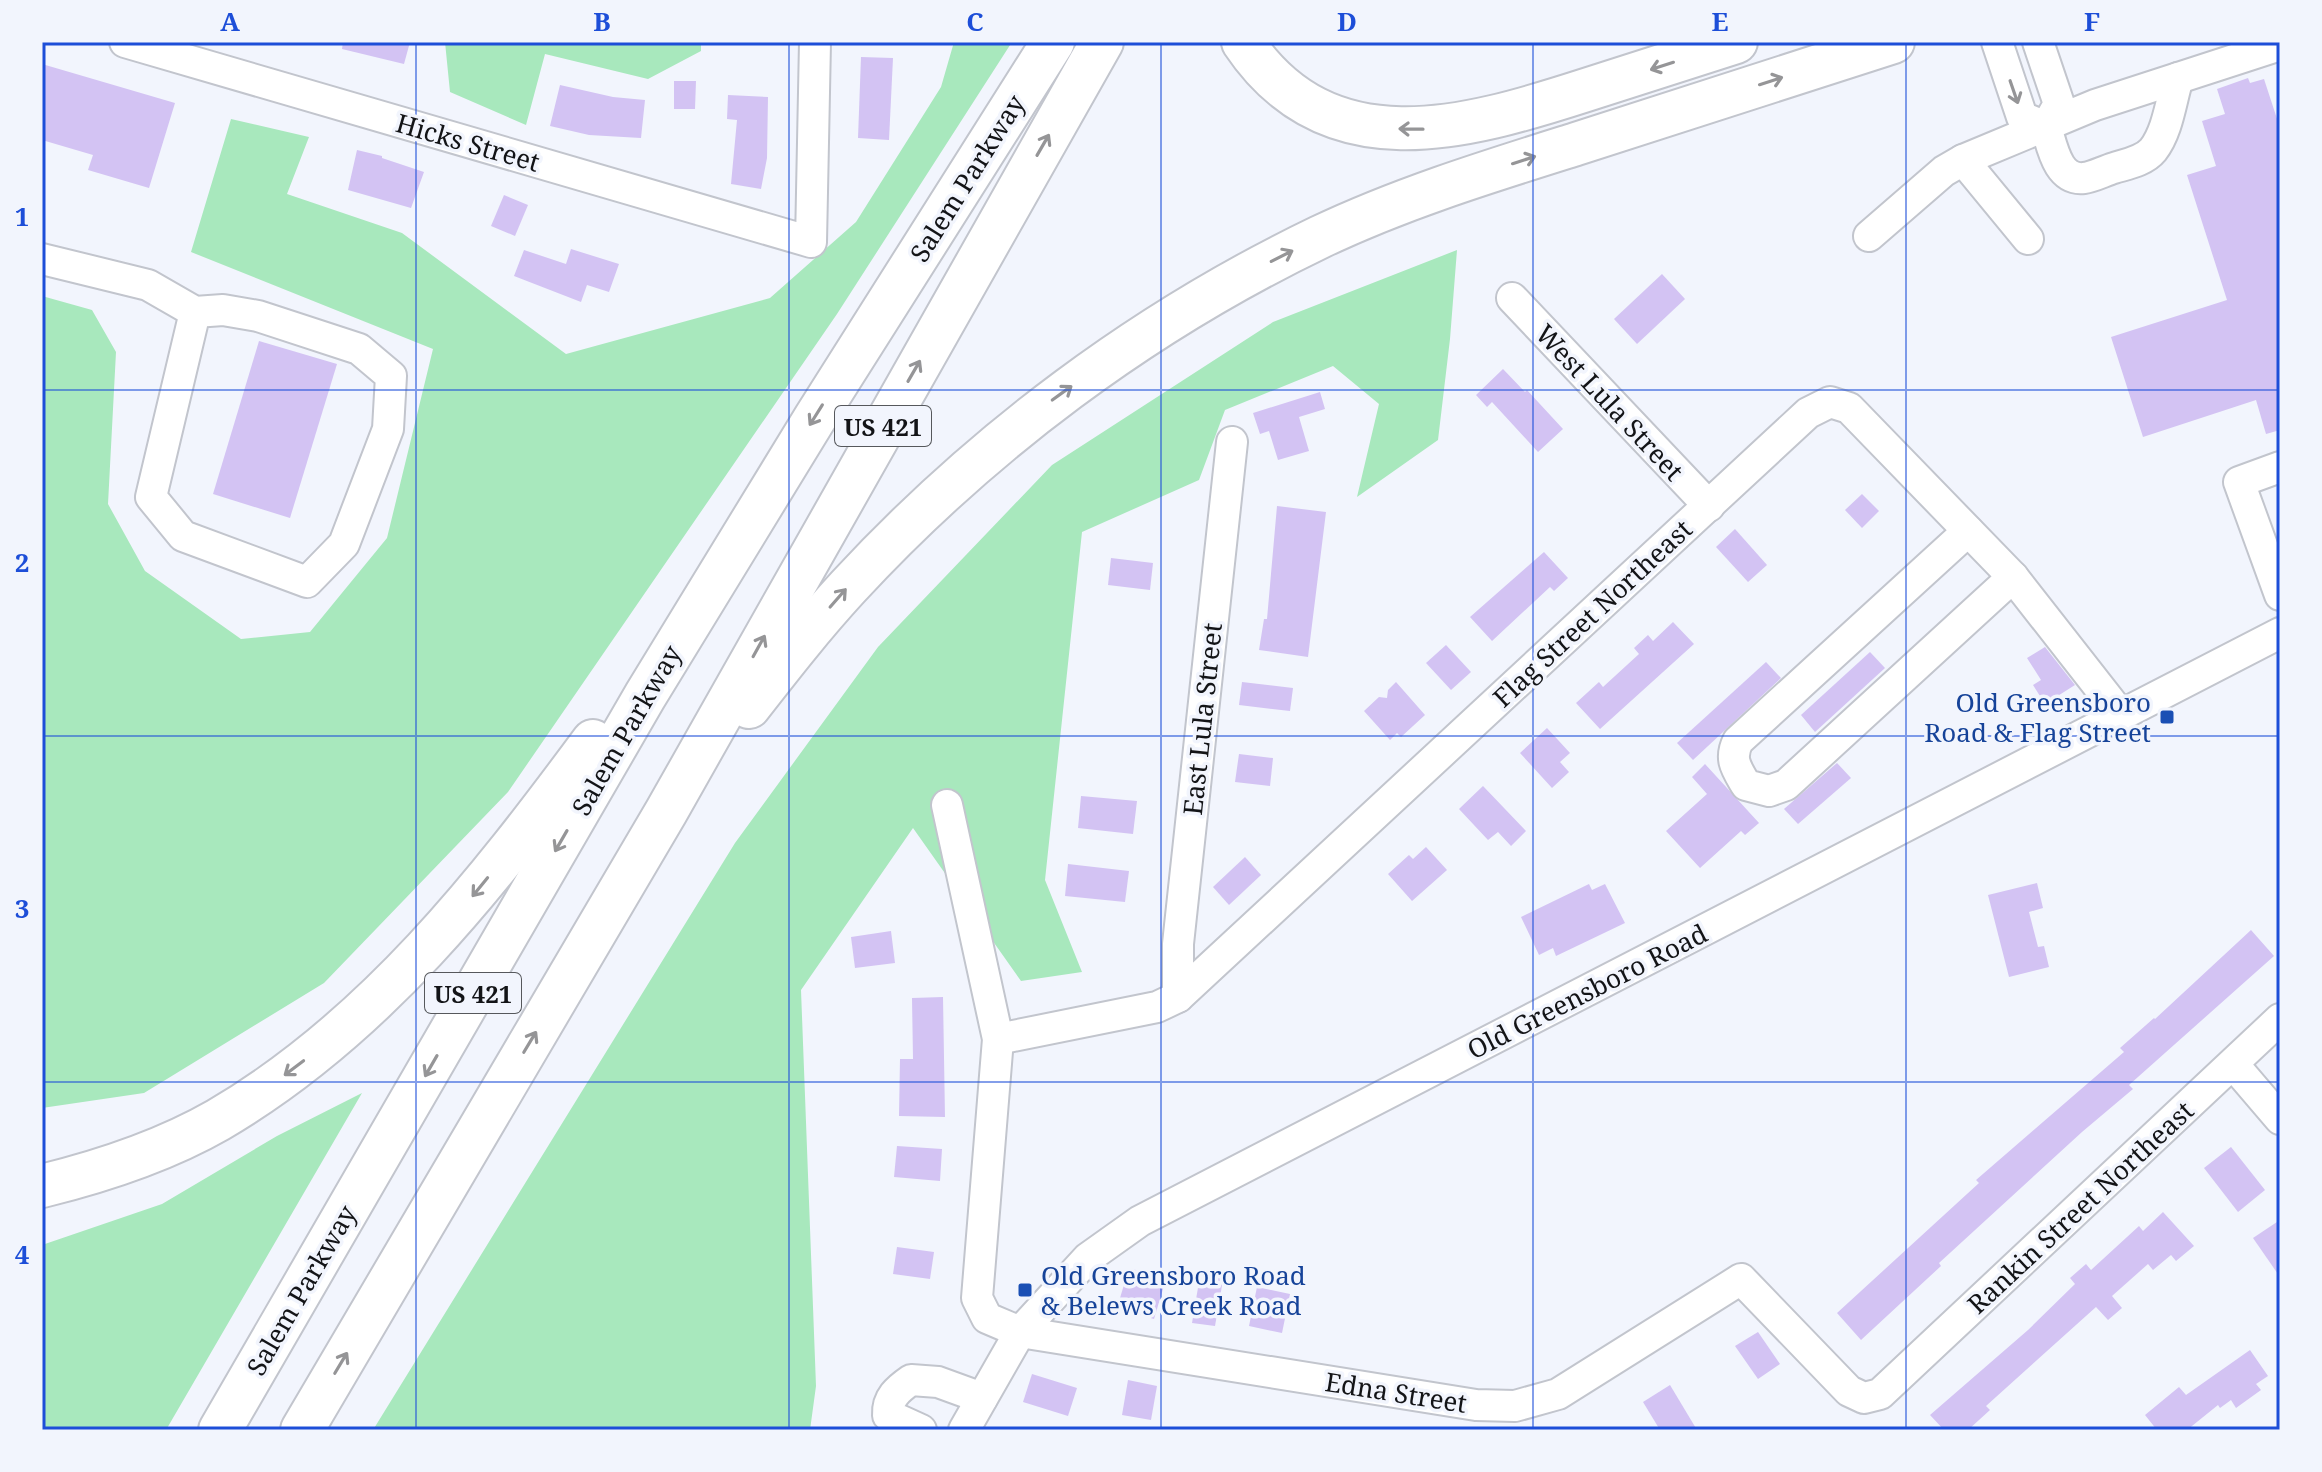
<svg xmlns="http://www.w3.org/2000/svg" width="2322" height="1472" font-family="'Noto Serif',serif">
<rect width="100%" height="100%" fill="#f2f5fd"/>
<g fill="#a8e8bd">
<polygon points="445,42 701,42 701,51 648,79 545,54 526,125 450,92"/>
<polygon points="954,42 1012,42 837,314 508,792 324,983 144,1093 42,1108 42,296 92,310 116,352 108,504 145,571 241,639 310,632 387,538 433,349 191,252 231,119 309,137 287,194 402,233 566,354 770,298 856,222 941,87"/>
<polygon points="1457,250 1450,339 1438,440 1357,497 1379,404 1333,366 1225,410 1199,480 1082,532 1045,880 1082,972 1021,981 913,828 801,990 816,1386 810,1430 373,1430 735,843 878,647 1052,465 1273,322"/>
<polygon points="362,1093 166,1430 42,1430 42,1245 162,1204 277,1136"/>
</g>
<g fill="#d3c3f3">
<polygon points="343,42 410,42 404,64 342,49"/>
<polygon points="861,57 893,58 889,140 858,138"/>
<polygon points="42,64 175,103 149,188 88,170 93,155 42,140"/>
<polygon points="2248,78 2250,83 2264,79 2280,128 2280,430 2266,434 2256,400 2143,437 2111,337 2227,300 2187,175 2216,166 2202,121 2225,114 2217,89"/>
<polygon points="674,81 696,81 695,109 674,109"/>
<polygon points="560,85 613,97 645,100 641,138 589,135 550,126"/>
<polygon points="728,95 768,97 767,158 761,189 731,184 737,120 727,119"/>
<polygon points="357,150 382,156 382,158 424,172 411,208 348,190"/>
<polygon points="504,195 528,205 515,236 491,226"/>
<polygon points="571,249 619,264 609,292 587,285 581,302 514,276 524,250 566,264"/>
<polygon points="1662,274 1685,299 1637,344 1614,319"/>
<polygon points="259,341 337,364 290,518 213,494"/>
<polygon points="1503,369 1525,392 1527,390 1563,429 1538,452 1492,402 1487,407 1476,395"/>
<polygon points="1320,392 1325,409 1299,417 1309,451 1278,460 1269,431 1260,434 1253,413"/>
<polygon points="1862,494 1879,511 1862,528 1845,510"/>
<polygon points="1277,506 1326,512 1308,657 1259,650 1264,619 1267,619"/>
<polygon points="1735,529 1767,565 1748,582 1716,547"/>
<polygon points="1544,552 1568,578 1554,591 1550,587 1492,641 1470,617"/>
<polygon points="1111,558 1153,563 1150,590 1108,585"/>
<polygon points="1673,622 1694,644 1600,729 1576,703 1599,682 1603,687 1639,654 1634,648 1648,635 1653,641"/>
<polygon points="1446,645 1471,672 1451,690 1426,663"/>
<polygon points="2045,647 2075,685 2045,704 2033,685 2041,680 2027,658"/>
<polygon points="1870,652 1885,668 1815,732 1801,715"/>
<polygon points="1766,662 1781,678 1693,760 1677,743"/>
<polygon points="1242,682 1293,688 1290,711 1239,705"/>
<polygon points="1396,682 1425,715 1401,737 1397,733 1390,740 1364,711 1379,697 1387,698 1388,690"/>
<polygon points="1547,728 1570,753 1560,762 1569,772 1552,788 1520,753"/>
<polygon points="1239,754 1273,758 1270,786 1235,782"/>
<polygon points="1837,763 1851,778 1798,824 1784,809"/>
<polygon points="1705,764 1759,823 1745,835 1741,831 1700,868 1666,831 1707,794 1692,777"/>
<polygon points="1483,786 1526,831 1511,846 1498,832 1488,840 1459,809"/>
<polygon points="1081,796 1137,801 1133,834 1078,828"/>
<polygon points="1426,847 1447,870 1412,901 1388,874 1409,855 1413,859"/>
<polygon points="1245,857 1261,875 1229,905 1213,887"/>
<polygon points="1068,864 1129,871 1125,902 1065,896"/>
<polygon points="2037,883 2043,908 2029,912 2038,947 2044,946 2049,967 2009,977 1988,895"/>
<polygon points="1589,884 1592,890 1605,884 1625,923 1556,956 1553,948 1539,955 1521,917"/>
<polygon points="2251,930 2274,956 2129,1085 2133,1089 2082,1132 1939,1263 1941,1266 1861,1340 1837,1313 1979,1183 1976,1180 2124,1052 2120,1048 2154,1018 2155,1019"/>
<polygon points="891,931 895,963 855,968 851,937"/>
<polygon points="943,997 945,1117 899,1116 900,1059 913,1059 912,998"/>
<polygon points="897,1146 942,1149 940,1181 894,1177"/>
<polygon points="2231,1147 2265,1190 2238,1212 2204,1168"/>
<polygon points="2163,1212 2194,1246 2176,1261 2171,1255 2153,1270 2148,1264 2112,1296 2122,1308 2108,1320 2096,1307 1986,1406 1990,1410 1968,1430 1944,1430 1930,1415 2028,1330 2075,1284 2070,1278 2086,1264 2091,1270 2139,1226 2143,1231"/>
<polygon points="2280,1220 2280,1277 2253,1238"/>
<polygon points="897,1247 934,1252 930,1279 893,1274"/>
<polygon points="1129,1268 1166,1279 1154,1319 1117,1308"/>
<polygon points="1201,1270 1224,1274 1215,1326 1192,1323"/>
<polygon points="1257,1287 1290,1294 1282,1333 1249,1326"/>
<polygon points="1758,1332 1780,1364 1758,1379 1735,1346"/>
<polygon points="2250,1350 2268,1376 2256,1384 2261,1390 2236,1408 2231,1400 2220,1408 2218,1405 2187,1430 2157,1430 2145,1415 2179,1387 2186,1395"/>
<polygon points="1032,1374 1077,1388 1068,1416 1023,1402"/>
<polygon points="1128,1380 1157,1386 1151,1420 1122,1415"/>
<polygon points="1670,1385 1697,1430 1660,1430 1643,1402"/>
</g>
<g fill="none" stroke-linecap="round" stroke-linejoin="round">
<g stroke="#c2c5cd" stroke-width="34">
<g id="minor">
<polyline points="125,42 811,242 815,42"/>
<polyline points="1997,42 2022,117 2046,127"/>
<path d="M2038 42 2059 104 2046 127C2052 145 2057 181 2084 178 2093 177 2104 171 2114 168 2127 164 2144 161 2153 150 2168 131 2171 100 2178 78"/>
<polyline points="1963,160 2028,239"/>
<polyline points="1869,236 1944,171 1963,160 2095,105 2280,45"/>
<polyline points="42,259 148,285 195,312 223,310 258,316 359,349 391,376 388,429 344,544 307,582 183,536 151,497 195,312"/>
<polyline points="1512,298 1709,506"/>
<polyline points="2280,467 2239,482 2280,595"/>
<path d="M1968 531 1738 741C1729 759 1736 768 1746 785L1769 791 1786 785 2013 577"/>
<polyline points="947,805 998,1039 977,1298 987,1318 1020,1332 1476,1405 1515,1406 1558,1394 1741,1279 1849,1391 1864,1398 1880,1394 2280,1019"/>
<polyline points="1178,997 1178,944 1232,442"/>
<polyline points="998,1039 1157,1007 1178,997 1808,413 1830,402 1849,408 2013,577 2121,715"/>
<polyline points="2233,1064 2280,1119"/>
<path d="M921 1430 888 1415C887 1398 898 1389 911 1380L938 1382 982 1398"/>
<polyline points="964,1430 1020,1332 1088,1258 1140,1221 2280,633"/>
</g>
</g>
<g stroke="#c2c5cd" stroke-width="46">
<g id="highway">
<path d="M1243 42C1328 169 1465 129 1586 90 1636 74 1686 58 1736 42"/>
<path d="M749 707C781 666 813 625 848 587 982 442 1143 322 1320 237 1402 198 1490 171 1576 144 1681 110 1787 76 1893 42"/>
<path d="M42 1186C103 1171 164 1151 218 1120 375 1028 487 884 593 741"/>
<polyline points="220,1430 645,696 815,418 1053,42"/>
<polyline points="302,1430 666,812 1102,42"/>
</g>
</g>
<use href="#minor" stroke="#fff" stroke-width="30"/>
<use href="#highway" stroke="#fff" stroke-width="42"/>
</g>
<defs><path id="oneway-shaft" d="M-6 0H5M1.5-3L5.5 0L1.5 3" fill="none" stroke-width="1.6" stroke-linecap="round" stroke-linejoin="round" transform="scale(2)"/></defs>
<g stroke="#959597">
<use href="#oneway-shaft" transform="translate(1662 66) rotate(162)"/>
<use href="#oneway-shaft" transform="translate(1771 81) rotate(-18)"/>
<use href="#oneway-shaft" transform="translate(2014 92) rotate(71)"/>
<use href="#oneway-shaft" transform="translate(1411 129) rotate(-179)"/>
<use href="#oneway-shaft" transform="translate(1043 145) rotate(-60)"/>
<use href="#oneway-shaft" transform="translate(1524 160) rotate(-18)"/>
<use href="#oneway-shaft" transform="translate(1282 256) rotate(-27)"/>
<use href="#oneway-shaft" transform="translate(914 371) rotate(-60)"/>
<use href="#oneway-shaft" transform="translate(1062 393) rotate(-36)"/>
<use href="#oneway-shaft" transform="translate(816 415) rotate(122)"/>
<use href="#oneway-shaft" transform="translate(838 598) rotate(-49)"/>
<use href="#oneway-shaft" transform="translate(759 646) rotate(-61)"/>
<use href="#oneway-shaft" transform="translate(561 841) rotate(120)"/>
<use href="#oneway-shaft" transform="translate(480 887) rotate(129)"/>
<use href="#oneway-shaft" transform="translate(530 1042) rotate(-59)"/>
<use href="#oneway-shaft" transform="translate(431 1066) rotate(120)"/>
<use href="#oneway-shaft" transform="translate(294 1068) rotate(143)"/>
<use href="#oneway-shaft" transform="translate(341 1363) rotate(-59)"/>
</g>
<path fill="none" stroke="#1d4ed8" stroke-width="2" stroke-opacity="0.55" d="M416 42V1430M789 42V1430M1161 42V1430M1533 42V1430M1906 42V1430M42 390H2280M42 736H2280M42 1082H2280"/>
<g fill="#1a4fb4" stroke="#f2f5fd" stroke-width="3">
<rect x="2159" y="709" width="16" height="16" rx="4"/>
<rect x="1017" y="1282" width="16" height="16" rx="4"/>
</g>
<g text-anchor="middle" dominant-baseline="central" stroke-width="7" stroke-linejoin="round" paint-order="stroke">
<g fill="#f2f5fd" stroke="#56585c" stroke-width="2">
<rect x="835" y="406" width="96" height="40" rx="6"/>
<rect x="425" y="973" width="96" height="40" rx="6"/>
</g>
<g font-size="24" font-weight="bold" fill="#131417">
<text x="883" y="426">US 421</text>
<text x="473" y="993">US 421</text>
</g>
<g font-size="26" fill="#131417" stroke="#f2f5fd">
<text transform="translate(468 142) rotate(16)">Hicks Street</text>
<text transform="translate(967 178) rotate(-58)">Salem Parkway</text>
<text transform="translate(1610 402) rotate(47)">West Lula Street</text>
<text transform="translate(1592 613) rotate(-43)">Flag Street Northeast</text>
<text transform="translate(1202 719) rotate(-84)">East Lula Street</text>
<text transform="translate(626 730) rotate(-60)">Salem Parkway</text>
<text transform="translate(1587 991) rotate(-27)">Old Greensboro Road</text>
<text transform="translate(2080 1207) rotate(-43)">Rankin Street Northeast</text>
<text transform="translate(301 1290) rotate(-60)">Salem Parkway</text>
<text transform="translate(1396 1392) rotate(9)">Edna Street</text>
</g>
<g font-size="26" fill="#164399" stroke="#f2f5fd" text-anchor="end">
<text x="2151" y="702">Old Greensboro<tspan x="2151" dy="30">Road &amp; Flag Street</tspan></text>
<text x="1041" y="1275" text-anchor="start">Old Greensboro Road<tspan x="1041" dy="30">&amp; Belews Creek Road</tspan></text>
</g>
</g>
<rect width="2322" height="1472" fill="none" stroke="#f2f5fd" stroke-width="88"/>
<rect x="44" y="44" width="2234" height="1384" fill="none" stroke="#1d4ed8" stroke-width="3"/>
<g font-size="26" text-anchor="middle" font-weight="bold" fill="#1d4ed8">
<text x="230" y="31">A</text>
<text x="602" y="31">B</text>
<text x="975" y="31">C</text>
<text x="1347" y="31">D</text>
<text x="1720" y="31">E</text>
<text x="2092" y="31">F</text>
<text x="22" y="226">1</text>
<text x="22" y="572">2</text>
<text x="22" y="918">3</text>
<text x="22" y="1264">4</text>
</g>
</svg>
